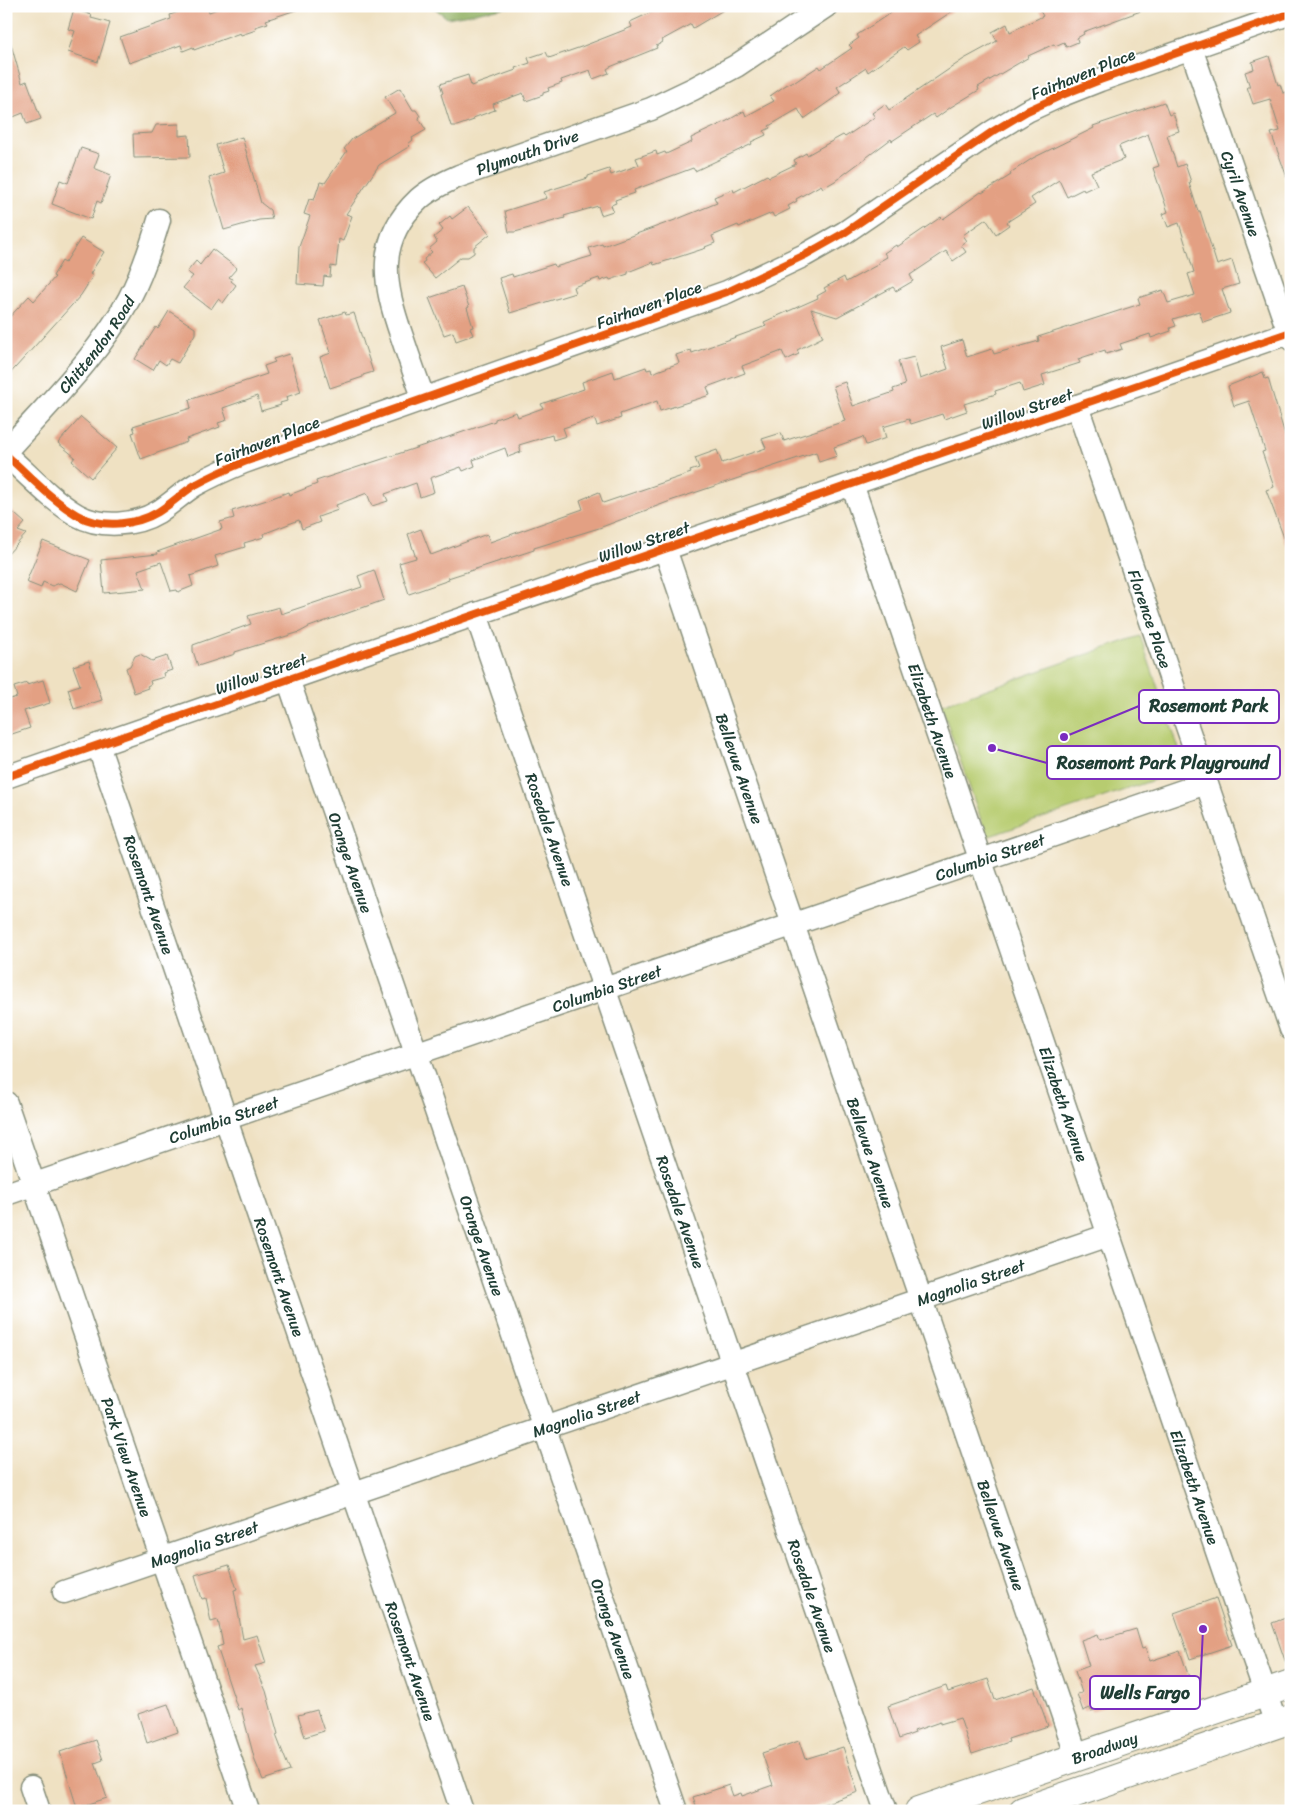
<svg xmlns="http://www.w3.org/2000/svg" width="1297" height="1817" font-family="Sriracha,sans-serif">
<rect width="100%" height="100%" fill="#fff"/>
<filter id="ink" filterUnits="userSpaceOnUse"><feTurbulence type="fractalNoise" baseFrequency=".02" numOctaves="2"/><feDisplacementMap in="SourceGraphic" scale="10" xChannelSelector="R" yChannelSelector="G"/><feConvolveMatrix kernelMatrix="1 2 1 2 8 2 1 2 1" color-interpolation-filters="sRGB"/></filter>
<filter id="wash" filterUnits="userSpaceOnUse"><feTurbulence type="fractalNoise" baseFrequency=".0096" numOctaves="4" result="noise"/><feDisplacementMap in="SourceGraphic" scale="20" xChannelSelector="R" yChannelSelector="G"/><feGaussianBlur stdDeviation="1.12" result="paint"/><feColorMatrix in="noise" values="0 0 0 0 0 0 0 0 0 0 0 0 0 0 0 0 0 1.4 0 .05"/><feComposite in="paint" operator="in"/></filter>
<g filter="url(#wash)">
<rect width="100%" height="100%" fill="#efe1c2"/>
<polygon fill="#b7cc6f" stroke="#6b8452" points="1140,636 1186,769 987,837 941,705"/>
<polygon fill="#91b062" stroke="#58764b" points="432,6 513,6 447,18"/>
<g id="blocks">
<g fill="#e3a083">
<polygon points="194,6 207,6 209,12 225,6 298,6 299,9 266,20 268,23 255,27 256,30 241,35 240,33 194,50 193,47 183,51 181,45 129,63 120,37 171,19 170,15"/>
<polygon points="665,6 730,6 693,28 691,24 662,40 663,42 656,46 657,48 610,67 607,69 609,73 593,79 590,70 561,80 562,83 548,88 549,91 543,93 543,95 526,101 523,93 493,104 495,110 473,118 474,120 457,126 451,126 441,94 443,93 440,84 468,75 471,86 516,70 515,68 530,63 528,58 546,52 549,58 581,47 632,27 630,22"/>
<polygon points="901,6 960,6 915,36 919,42 907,50 904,47 868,72 866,68 837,87 841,93 804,119 798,109 769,126 770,128 764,131 766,135 751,142 752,144 695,171 693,168 634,190 635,193 615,200 616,203 611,205 613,211 601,215 598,206 564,216 565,218 515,232 509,232 505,211 547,198 544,192 588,178 588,176 609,169 611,175 639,165 636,158 656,151 657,155 665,152 666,154 692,142 691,138 727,121 744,111 746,116 774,101 770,96 786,85 794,81 795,82 819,66 821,69 852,48 849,45 859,38 857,35"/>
<polygon points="1052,6 1149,6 1149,8 1083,32 1084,34 1077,38 1078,42 1066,47 1064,42 1055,46 1054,44 1028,56 1029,57 978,87 979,90 951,107 936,118 933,114 892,141 891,139 835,181 823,188 821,185 796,199 797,201 788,206 790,209 774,217 772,213 739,227 738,225 712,236 715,243 705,247 706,248 654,265 653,262 628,272 628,274 610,280 609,278 600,281 599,278 573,287 575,293 510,313 499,278 512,274 513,277 554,264 555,267 592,256 589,248 602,244 603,246 675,220 717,203 714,197 733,189 734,192 767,175 769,177 796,164 794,160 806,153 807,155 843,135 845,137 875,117 872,113 885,104 889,110 964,59 997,41 992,32 1007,24 1010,32 1043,16 1040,11"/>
<polygon points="74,9 92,15 91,18 110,23 98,62 68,52 75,31 68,29"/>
<polygon points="10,41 22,83 27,81 41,119 27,124 23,113 6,120 6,42"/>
<polygon points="1269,56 1278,85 1280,84 1283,93 1286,92 1291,106 1291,183 1289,183 1271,133 1280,131 1270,99 1253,104 1247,87 1250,87 1245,72 1254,69 1252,62"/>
<polygon points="400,88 413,110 416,110 420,116 419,119 426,130 412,138 413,140 408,144 410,146 379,165 346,214 352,216 343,241 339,239 336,267 331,266 330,277 324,276 323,286 297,284 299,247 310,216 304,214 309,199 314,200 320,182 325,183 347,151 344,149 352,139 395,113 385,97"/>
<polygon points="1164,102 1169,115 1173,113 1179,131 1167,135 1177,167 1185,164 1191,182 1189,183 1198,211 1200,211 1217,265 1232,260 1239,284 1222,289 1230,313 1203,322 1199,311 1173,319 1176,326 1170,328 1171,331 1151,338 1150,334 1120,344 1122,349 1106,354 1105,350 1078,359 1080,363 1042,375 1045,385 1023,392 1020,383 995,391 996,394 964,404 967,411 944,419 942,414 911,424 909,419 883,427 886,438 866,445 863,437 834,447 837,456 819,462 816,452 673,500 599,528 534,548 534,550 448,578 449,580 409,594 399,563 416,558 408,534 421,529 431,555 487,534 490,542 583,509 580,500 599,492 603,503 691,473 690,471 699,468 695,458 717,450 722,463 766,448 762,439 781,433 784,441 845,421 833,386 845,382 853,406 894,392 893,389 905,385 898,361 914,357 920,379 948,369 941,347 962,340 967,357 992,349 994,354 1039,341 1038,337 1140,304 1138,298 1163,290 1168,303 1195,295 1188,274 1194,272 1179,223 1168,227 1163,214 1168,212 1153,168 1159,166 1148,134 1119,146 1124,159 1091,172 1097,185 1084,191 1083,189 1067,197 1059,180 1031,198 1035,204 1007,222 1009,225 996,234 986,219 963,235 967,241 961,245 966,252 953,261 946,251 910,275 913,281 896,291 893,287 837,317 811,309 823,337 797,350 799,354 786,360 782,351 742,366 745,373 707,387 710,395 660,411 657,401 620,414 621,418 597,426 594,418 563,428 566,436 553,440 552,435 519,445 521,452 508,457 505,448 473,460 475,466 463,471 461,467 430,478 434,492 420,497 416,483 385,494 388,501 372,506 367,493 336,505 338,510 318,517 320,522 302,529 299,520 263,534 264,537 244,543 245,547 215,556 218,566 190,576 193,586 178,592 177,590 171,591 161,562 138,570 145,589 104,593 101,560 158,554 157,552 222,529 220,522 234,518 232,511 267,500 288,492 289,495 317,484 316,481 331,476 428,444 495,421 495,419 516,412 518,417 543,408 541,404 584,389 582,382 613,371 615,378 646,367 647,370 651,369 652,373 679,363 676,355 691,350 692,353 766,326 764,322 818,298 817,296 826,291 824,288 844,277 846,282 879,264 878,262 887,257 884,253 896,245 897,247 941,217 943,219 981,192 982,193 1011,175 1010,173 1033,158 1094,128 1093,126"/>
<polygon points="179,124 179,136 189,135 190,157 134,158 133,134 152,133 156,125"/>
<polygon points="242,137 261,203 270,210 272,219 259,220 224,230 209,178 224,173 216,145"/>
<polygon points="81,148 99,154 94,168 111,175 101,203 97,201 91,219 52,204 60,180 68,183"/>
<polygon points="468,207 490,234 474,247 474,253 468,257 461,257 435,278 422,263 425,261 424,259 432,252 429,249 437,242 434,237 443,230 439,225 450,216 452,219"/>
<polygon points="81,238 104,252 90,274 93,276 81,295 6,378 6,321 29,296 34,301 55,277 53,276 62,261 65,263"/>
<polygon points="212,249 237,268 229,277 232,279 231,281 236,285 223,303 218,299 211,309 183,288 193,276 187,272 196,261 200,265"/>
<polygon points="462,287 469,307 467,308 473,327 470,328 473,335 456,341 453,332 444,335 429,298"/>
<polygon points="169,311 195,328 195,334 178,363 170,359 166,365 159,360 153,370 135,359 156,327 158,329"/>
<polygon points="345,312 346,315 354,313 373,372 363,375 363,377 330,388 320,357 331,353 320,320"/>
<polygon points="289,354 301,392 286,397 287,401 280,403 281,405 261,411 257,396 223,408 227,420 218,423 220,427 186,439 187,442 141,459 132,433 135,432 133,426 191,408 189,400 267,374 264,366 275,362 273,359"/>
<polygon points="1263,372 1265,379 1268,378 1291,455 1291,551 1289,551 1266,490 1274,487 1262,452 1265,451 1249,401 1234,406 1228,386"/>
<polygon points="81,417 117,448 91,478 72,461 75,457 58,443"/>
<polygon points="6,506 25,523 18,531 26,534 6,556"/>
<polygon points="43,541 90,560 77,591 60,583 52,586 43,582 41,588 26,582"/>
<polygon points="374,570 384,600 309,627 300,632 235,652 235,654 198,666 193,651 193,645 251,624 248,616 279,607 281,614 362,587 358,576"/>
<polygon points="140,654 152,661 167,656 172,670 163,673 164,677 150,681 151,684 147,686 148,688 134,693 126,668 130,666 135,656"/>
<polygon points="89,661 102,700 74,709 68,689 80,685 73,666"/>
<polygon points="43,680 50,703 24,711 30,728 6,736 6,700 17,697 14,687 27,683 27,685"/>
<polygon points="229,1565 237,1589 234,1590 243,1639 257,1635 266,1663 255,1666 266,1691 278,1734 276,1735 290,1771 263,1780 255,1761 241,1708 238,1710 217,1647 223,1645 218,1620 211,1622 206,1598 202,1599 195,1575"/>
<polygon points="1216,1598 1232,1645 1190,1659 1174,1613"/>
<polygon points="1291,1616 1291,1669 1288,1669 1272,1623"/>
<polygon points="1136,1629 1142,1649 1145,1648 1150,1661 1180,1651 1190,1680 1091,1711 1090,1708 1083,1711 1077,1694 1082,1693 1075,1671 1089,1666 1081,1640 1098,1634 1100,1640"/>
<polygon points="988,1679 995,1700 1034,1687 1048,1726 1008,1739 1009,1742 972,1754 960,1718 940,1724 940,1722 914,1731 915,1733 899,1739 888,1706 946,1686 948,1692"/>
<polygon points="168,1704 178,1732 147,1743 138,1714"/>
<polygon points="317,1710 324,1731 305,1737 298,1715"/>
<polygon points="96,1740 103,1760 95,1763 107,1798 77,1808 60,1752"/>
<polygon points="799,1741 805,1759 843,1747 858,1792 804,1811 698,1811 693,1797 729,1785 733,1796 741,1793 742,1796 773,1785 762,1753"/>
</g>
</g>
</g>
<g filter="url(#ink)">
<use href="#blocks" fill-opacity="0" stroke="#878f7b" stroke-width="1"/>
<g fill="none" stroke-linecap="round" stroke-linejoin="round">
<g stroke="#878f7b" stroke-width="25">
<g id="minor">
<path id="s1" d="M1191 48 1291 339"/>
<path id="s2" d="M424 399C416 378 409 358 402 337 384 285 374 241 419 199 430 189 445 182 459 176L651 109 693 89 736 66 826 6"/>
<path id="s3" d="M1077 406 1291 1029"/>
<path id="s4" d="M6 451C49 403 98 356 129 299 142 274 151 247 159 220"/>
<path d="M6 455C29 475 50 499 77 515 100 528 135 526 158 512 171 504 182 493 195 485 211 476 227 469 244 462L727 292 805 255 844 233 992 132 1027 111 1062 95 1100 80 1291 13"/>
<path id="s5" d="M852 484 1276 1724"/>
<path id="s6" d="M665 549 1077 1757"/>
<path id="s7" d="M476 614 886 1811"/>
<path id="s8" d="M288 679 676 1811"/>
<path id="s9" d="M98 745 462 1811"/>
<polyline points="6,777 1291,332"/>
<path id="s10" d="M6 1103 248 1811"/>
<path id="s11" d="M6 1194 1206 783"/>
<path id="s12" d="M64 1592 1109 1235"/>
<polyline points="31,1787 39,1811"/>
</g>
</g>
<g stroke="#878f7b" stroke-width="30">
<g id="major">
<path id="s13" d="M919 1811 1291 1684"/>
<polyline points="1023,1811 1291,1719"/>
</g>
</g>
<use href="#minor" stroke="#fff" stroke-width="22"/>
<use href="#major" stroke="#fff" stroke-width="28"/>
<g stroke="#fff" stroke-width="11">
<g id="cycleway">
<path d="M6 455C29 475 50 499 77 515 100 528 135 526 158 512 171 504 182 493 195 485 211 476 227 469 244 462L727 292 805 255 844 233 992 132 1027 111 1062 95 1100 80 1291 13"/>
<polyline points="6,777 1291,332"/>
</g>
</g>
<use href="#cycleway" stroke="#e8590c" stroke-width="8"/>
</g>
</g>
<g text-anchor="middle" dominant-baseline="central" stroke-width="4" stroke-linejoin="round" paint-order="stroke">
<g font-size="16" fill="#1f3d34" stroke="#fff">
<text transform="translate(1083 74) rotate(-22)">Fairhaven Place</text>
<text stroke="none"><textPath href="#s2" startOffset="334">Plymouth Drive</textPath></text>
<text stroke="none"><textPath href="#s1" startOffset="154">Cyril Avenue</textPath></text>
<text transform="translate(649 305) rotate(-20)">Fairhaven Place</text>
<text stroke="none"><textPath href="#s4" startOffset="140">Chittendon Road</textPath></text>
<text transform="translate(1027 409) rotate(-19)">Willow Street</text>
<text transform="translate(267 441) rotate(-21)">Fairhaven Place</text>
<text transform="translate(644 542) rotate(-19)">Willow Street</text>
<text stroke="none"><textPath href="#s3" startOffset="225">Florence Place</textPath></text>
<text transform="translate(261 674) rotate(-19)">Willow Street</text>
<text stroke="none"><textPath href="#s5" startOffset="250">Elizabeth Avenue</textPath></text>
<text stroke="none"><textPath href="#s6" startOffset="232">Bellevue Avenue</textPath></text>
<text stroke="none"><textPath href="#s7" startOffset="228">Rosedale Avenue</textPath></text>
<text stroke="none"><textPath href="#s11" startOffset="1040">Columbia Street</textPath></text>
<text stroke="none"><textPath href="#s8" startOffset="194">Orange Avenue</textPath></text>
<text stroke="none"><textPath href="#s9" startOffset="158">Rosemont Avenue</textPath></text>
<text stroke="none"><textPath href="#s11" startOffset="635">Columbia Street</textPath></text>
<text stroke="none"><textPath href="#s5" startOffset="655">Elizabeth Avenue</textPath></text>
<text stroke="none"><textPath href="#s11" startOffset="230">Columbia Street</textPath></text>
<text stroke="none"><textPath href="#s6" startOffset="638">Bellevue Avenue</textPath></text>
<text stroke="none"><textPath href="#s7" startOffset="632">Rosedale Avenue</textPath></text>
<text stroke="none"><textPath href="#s8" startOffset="599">Orange Avenue</textPath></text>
<text stroke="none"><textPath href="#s9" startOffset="562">Rosemont Avenue</textPath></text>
<text stroke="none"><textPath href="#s12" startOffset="958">Magnolia Street</textPath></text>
<text stroke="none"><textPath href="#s12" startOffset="552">Magnolia Street</textPath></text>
<text stroke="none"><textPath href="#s10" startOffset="374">Park View Avenue</textPath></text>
<text stroke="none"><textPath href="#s5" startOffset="1060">Elizabeth Avenue</textPath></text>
<text stroke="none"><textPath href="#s6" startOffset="1042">Bellevue Avenue</textPath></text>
<text stroke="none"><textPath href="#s12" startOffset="148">Magnolia Street</textPath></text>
<text stroke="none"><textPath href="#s7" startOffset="1038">Rosedale Avenue</textPath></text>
<text stroke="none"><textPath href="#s8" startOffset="1004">Orange Avenue</textPath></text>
<text stroke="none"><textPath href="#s9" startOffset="968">Rosemont Avenue</textPath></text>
<text stroke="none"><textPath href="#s13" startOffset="196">Broadway</textPath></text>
</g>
</g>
<path fill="none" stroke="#7b2cbf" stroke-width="2" d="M1064 737L1139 706M992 748L1047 763M1203 1629L1200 1692"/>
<g fill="#7b2cbf" stroke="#fff" stroke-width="2">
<circle cx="1064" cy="737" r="5"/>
<circle cx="992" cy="748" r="5"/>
<circle cx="1203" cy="1629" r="5"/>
</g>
<g fill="#fff" stroke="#7b2cbf" stroke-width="2">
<rect x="1139" y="690" width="140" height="33" rx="5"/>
<rect x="1047" y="746" width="233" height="33" rx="5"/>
<rect x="1090" y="1676" width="110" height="33" rx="5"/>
</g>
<g font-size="18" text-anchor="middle" font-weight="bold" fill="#1f3d34">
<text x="1209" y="712">Rosemont Park</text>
<text x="1163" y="769">Rosemont Park Playground</text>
<text x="1145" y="1699">Wells Fargo</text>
</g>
<rect width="1297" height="1817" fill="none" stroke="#fff" stroke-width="25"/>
</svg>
